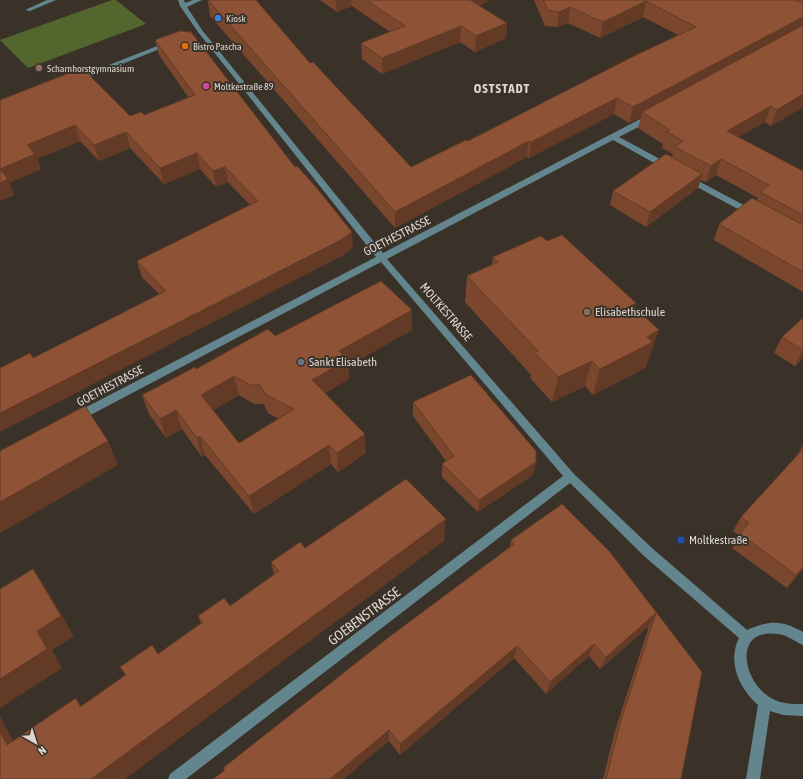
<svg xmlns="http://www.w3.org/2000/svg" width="803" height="779" font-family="'Asap Condensed',sans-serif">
<rect width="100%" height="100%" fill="#3a3229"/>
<polygon fill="#53662e" points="112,0 116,0 146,24 28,68 0,40"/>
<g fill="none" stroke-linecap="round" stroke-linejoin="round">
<g fill="#63858e" fill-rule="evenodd">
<polygon points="47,0 56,0 30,11 25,10"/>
<path d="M178 0H184L185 3 193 0H202L187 7 202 30 383 253 648 115H654V119L619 137 671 165V169H665L613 140 387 259 574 474 652 548 747 630C769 620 782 620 803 632V645C794 641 787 635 778 634 731 627 743 685 773 699 782 704 793 704 803 704V716L783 715 770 711 760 779H746L758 705C739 688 727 662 739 638L644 556 570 483 186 779H168L170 774 563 476 381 262 81 420H73L72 417 73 414 376 257 198 32 180 6Z"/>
<polygon points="170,41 173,43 172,44 80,81 74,81 73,79"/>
<polygon points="687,175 755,211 756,213 755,215 749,215 684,180 684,176"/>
</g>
</g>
<g fill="#7a472e" fill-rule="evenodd">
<polygon points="208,0 310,63 411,167 468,141 678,35 643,17 600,38 568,23 557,27 545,26 534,0 803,0 803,107 771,126 765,122 738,137 803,171 803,292 714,240 719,224 757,201 758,198 716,175 706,182 701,180 698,188 646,227 610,205 613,191 672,157 673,154 662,148 663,144 638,128 641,117 629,123 614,114 529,158 527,157 395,228 210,16"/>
<polygon points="320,0 490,0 479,6 507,23 506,38 475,52 460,42 382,74 362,59 361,43 390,32 352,6 337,12"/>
<polygon points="155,40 353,247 342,256 33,358 159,294 142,277 137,261 250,205 228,182 216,187 200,169 164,184 130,148 99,161 80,141 37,159 41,169 9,183 14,195 0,201 0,100 130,116 144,115 189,98 159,55"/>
<polygon points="547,241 650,356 649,357 645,368 593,395 585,386 552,402 530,378 531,375 465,302 467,276 492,265 493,257"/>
<path d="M412 310V330L348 366 349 379 325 393 366 453 338 472 331 464 254 514 205 455 202 457 182 429 166 438 149 414 142 395 275 336ZM239 395 254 404H264L268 413 279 419 239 443 213 410Z"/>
<polygon points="803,318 803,358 795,366 774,353 782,337"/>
<polygon points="413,402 533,475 478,512 442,477 442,464 446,461 413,416"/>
<polygon points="803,445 803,569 787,588 732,548 739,535 733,531 741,517 798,454"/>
<polygon points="511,540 610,552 702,672 681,779 603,779 615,731 649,626 600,669 589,656 546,694 514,658 400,755 389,741 225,770 510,547"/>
<polygon points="444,541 0,779 0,717 13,741 76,698 81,706 125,675 120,667 158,654 201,623 198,616 230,606 274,575 271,562 305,548"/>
</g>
<g fill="#633a26">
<polygon points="336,0 351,0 352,6 337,12"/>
<polygon points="466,0 490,0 465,13"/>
<polygon points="646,1 643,17 600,38 603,22"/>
<polygon points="570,7 568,23 557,27 559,12"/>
<polygon points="803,17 803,28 642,112 641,117 629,123 633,107"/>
<polygon points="507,23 506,38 475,52 476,36"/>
<polygon points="461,26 460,42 382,74 382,58"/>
<polygon points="803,94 803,107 771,126 777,110"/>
<polygon points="617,98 614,114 529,158 531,142"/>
<polygon points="771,106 765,122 721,147 727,131"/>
<polygon points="75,125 80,141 37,159 41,169 9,183 14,195 0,201 0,169 27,145"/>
<polygon points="126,132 130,148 99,161 94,145"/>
<polygon points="529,141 527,157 395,228 395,212"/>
<polygon points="197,153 200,169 164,184 160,168"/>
<polygon points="721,159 716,175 706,182 711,166"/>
<polygon points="225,167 228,182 216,187 213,171"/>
<polygon points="702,174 698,188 646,227 650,212"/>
<polygon points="352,232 353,247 342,256 0,432 0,413"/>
<polygon points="636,303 628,329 632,305"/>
<polygon points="412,310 412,330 348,366 349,379 315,400 312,380 339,351"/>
<polygon points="659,330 650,356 649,357 645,368 593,395 600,369 647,337"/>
<polygon points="803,350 803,358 795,366"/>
<polygon points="592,361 585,386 552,402 558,377"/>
<polygon points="234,376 239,395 206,414 201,395"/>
<polygon points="176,410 182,429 166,438 160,419"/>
<polygon points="365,434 366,453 338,472 337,453"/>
<polygon points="200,436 205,455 202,457 197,438"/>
<polygon points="108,441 118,465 0,533 0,502"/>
<polygon points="329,445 331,464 254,514 249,496"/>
<polygon points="536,462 533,475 478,512 479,500"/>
<polygon points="446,519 444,541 125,779 91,779"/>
<polygon points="803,567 803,569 787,588 796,575"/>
<polygon points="33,569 47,590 74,636 52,650 62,668 0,708 0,679 37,631"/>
<polygon points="656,613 649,626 600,669 606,657"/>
<polygon points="594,644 589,656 546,694 550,682"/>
<polygon points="517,646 514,658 400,755 400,744"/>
<polygon points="0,717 24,761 7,745 0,732"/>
<polygon points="389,730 389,741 344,779 330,779"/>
</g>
<g fill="#8e5336" stroke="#633a26" fill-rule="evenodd">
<polygon points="209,0 256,0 310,63 313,62 411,167 466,140 468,141 634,56 696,27 646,1 603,22 570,7 559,12 548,10 543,0 795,0 803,3 803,17 633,107 617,98 531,142 529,141 395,212 208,0"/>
<polygon points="366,0 470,0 507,23 476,36 461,26 382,58 361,43 405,26"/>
<polygon points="803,25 803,94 777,110 771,106 727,131 803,171 803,215 760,192 769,185 721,159 711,166 675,147 683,141 667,132 670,130 642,112"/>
<polygon points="180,31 191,32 295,167 297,166 316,187 352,232 341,240 0,413 0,368 30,353 33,358 166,291 137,261 258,201 225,167 213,171 197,153 160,168 126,132 94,145 75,125 27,145 35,154 0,169 0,100 82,68 130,116 141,112 144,115 195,95 155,40"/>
<polygon points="666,154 702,174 650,212 613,191"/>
<polygon points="0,170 8,179 0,183"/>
<polygon points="752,198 803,225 803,272 719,224"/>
<polygon points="562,235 636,303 632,305 659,330 647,337 653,342 600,369 592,361 558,377 535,353 538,351 467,276 498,262 493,257 541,236 547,241"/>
<path d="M381 281 412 310 339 351 348 359 312 380 365 434 337 453 329 445 249 496 200 436 197 438 176 410 160 419 142 395 195 367 196 369 268 329 275 336ZM234 376 250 385H260L265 394 294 409 239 443 201 395Z"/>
<polygon points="803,318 803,350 782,337"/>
<polygon points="471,375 536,451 536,462 479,500 442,464 454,456 413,402"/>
<polygon points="85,406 108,441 0,502 0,451"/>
<polygon points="803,449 803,567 796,575 740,534 749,523 741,517"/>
<polygon points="406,479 446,519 91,779 0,779 0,732 7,745 76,698 80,707 126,675 120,667 152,645 158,654 203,622 198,616 224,598 230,606 279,571 271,562 300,542 305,548"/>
<polygon points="562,504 610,552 702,672 681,779 606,779 621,720 656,613 606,657 594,644 550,682 517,646 400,744 389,730 330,779 213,779 225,770 223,768 389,637 514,544 511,540"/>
<polygon points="33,569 61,616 37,631 47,649 0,679 0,589"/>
</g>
<circle fill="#3f7fe0" stroke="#3a3229" stroke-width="1.5" cx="218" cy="18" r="4"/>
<circle fill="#e8710a" stroke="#3a3229" stroke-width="1.5" cx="185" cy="46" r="4"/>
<g fill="#8d6e63" stroke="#3a3229" stroke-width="1.5">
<circle cx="39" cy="68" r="4"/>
<circle cx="587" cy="312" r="4"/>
</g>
<circle fill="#d1479c" stroke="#3a3229" stroke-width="1.5" cx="206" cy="86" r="4"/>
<circle fill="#6b7280" stroke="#3a3229" stroke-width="1.5" cx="301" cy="362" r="4"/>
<rect fill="#1a4fb4" stroke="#3a3229" stroke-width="1.5" x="677" y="536" width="8" height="8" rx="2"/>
<g text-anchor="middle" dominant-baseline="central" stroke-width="4" stroke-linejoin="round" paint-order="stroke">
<g font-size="10" fill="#dbd7d0" stroke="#3a3229" text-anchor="start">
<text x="226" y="18">Kiosk</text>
<text x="193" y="46">Bistro Pascha</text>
<text x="47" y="68">Scharnhorstgymnasium</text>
<text x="214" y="86">Moltkestraße 89</text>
</g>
<g font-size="12" fill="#dbd7d0" stroke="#3a3229">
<text transform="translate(397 236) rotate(-27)">GOETHESTRASSE</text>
<text transform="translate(446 312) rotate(49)">MOLTKESTRASSE</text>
<text transform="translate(110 386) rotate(-28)">GOETHESTRASSE</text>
</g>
<g font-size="12" fill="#dbd7d0" stroke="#3a3229" text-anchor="start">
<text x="595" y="312">Elisabethschule</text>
<text x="309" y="362">Sankt Elisabeth</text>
<text x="689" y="540">Moltkestraße</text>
</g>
<g font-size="13" font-weight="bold" letter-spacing="1" fill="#dbd7d0" stroke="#3a3229">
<text x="502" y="88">OSTSTADT</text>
</g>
<g font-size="14" fill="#dbd7d0" stroke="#3a3229">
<text transform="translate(364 616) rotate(-37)">GOEBENSTRASSE</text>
</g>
</g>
<g transform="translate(36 743) rotate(141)" stroke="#3a3229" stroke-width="3" paint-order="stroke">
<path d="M0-3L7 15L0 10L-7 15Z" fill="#dbd7d0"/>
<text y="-6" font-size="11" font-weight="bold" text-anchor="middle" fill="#dbd7d0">N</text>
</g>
</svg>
